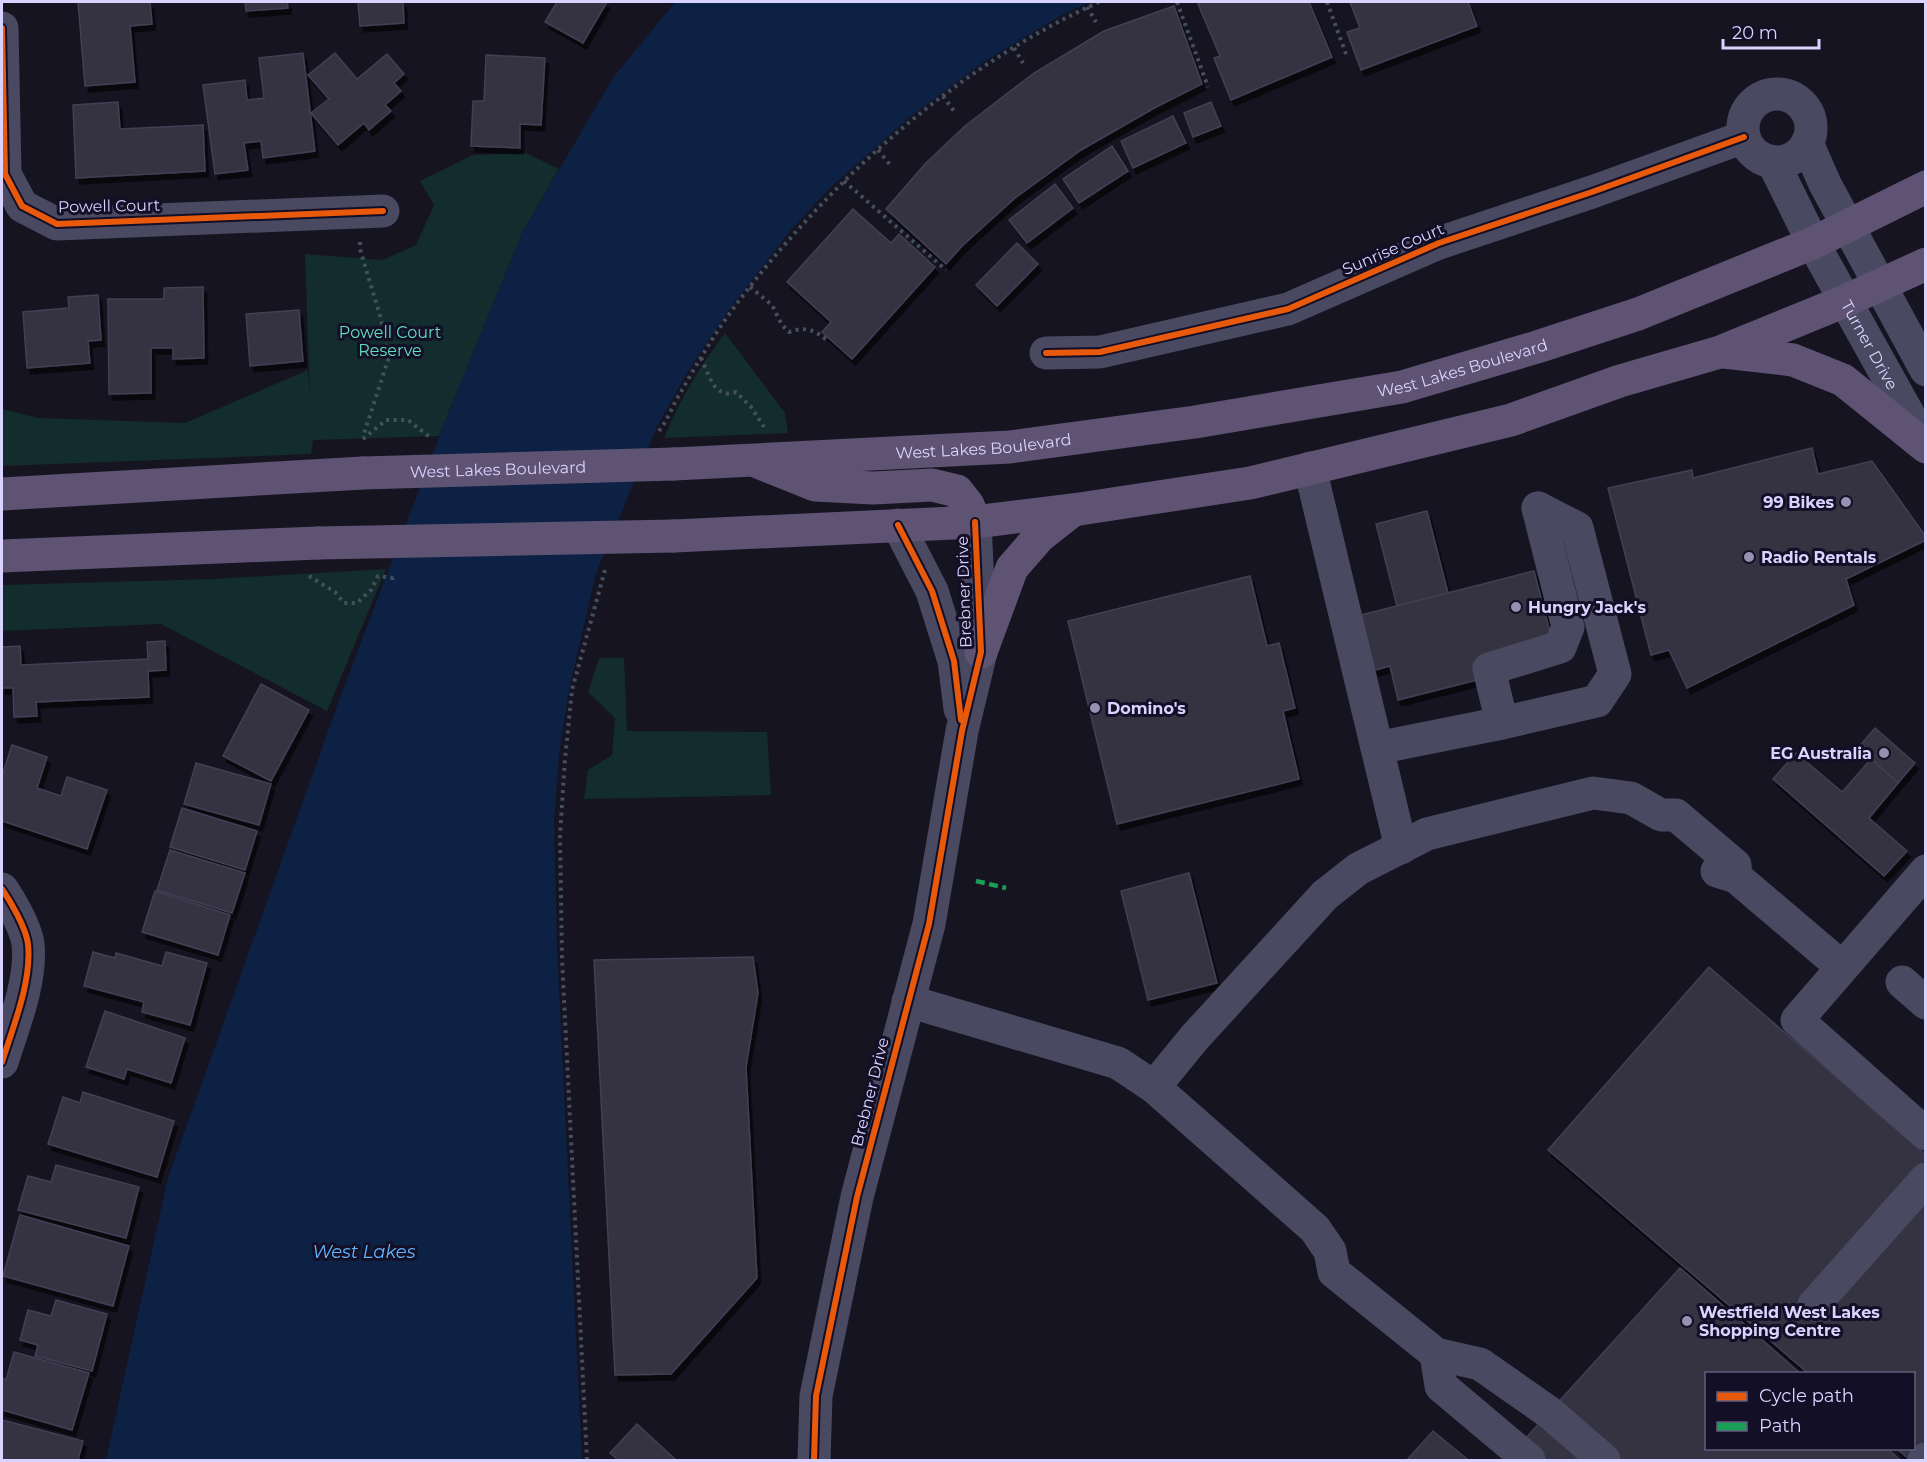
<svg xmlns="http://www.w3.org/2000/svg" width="1927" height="1462" font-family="Montserrat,sans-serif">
<defs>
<filter id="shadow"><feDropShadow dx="3.5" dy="6" stdDeviation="0" flood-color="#0009"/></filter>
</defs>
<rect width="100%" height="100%" fill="#161421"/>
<g fill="#132c2d">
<polygon points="526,153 559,169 523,231 439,436 313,440 311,454 2,466 2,409 39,418 185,423 308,370 310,397 305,254 383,260 416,245 434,205 420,181 473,155"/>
<path d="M725 333 785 413 788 433 664 438C680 399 700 366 725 333Z"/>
<polygon points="386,569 327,711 161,624 2,631 2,585 214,579"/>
<polygon points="599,658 624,658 627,731 767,732 771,795 584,799 588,770 612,755 615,718 588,692"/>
</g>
<polygon fill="#0d2144" points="675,2 1091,2 1065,13 984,62 910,117 830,188 790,231 728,311 685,376 657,427 596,573 569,690 559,755 554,821 557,947 582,1460 106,1460 168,1178 341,695 444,424 523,231 613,78"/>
<g fill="#343243" stroke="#433f54" stroke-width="1.5" filter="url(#shadow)">
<polygon points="78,2 150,2 152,24 130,26 135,82 85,86"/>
<polygon points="245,2 287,2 288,8 246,11"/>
<polygon points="358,2 403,2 404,23 360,26"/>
<polygon points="557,2 607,2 583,43 545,22"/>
<polygon points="1204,2 1309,2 1332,57 1231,100 1214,58 1220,56 1198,4"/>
<polygon points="1350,2 1468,2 1477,26 1361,70 1347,32 1360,28"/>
<polygon points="1174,6 1202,84 1156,107 1081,150 1015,198 962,246 946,264 886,209 925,164 965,126 1034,73 1104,31"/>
<polygon points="303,53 315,151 263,158 261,141 244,143 248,170 215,174 203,85 245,80 247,100 264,98 259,58"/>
<polygon points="335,53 357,79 387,54 404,74 394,83 401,91 385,105 391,111 369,130 364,123 338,145 311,113 329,99 308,75"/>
<polygon points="486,55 545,58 541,125 520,124 520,148 471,146 473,101 484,101"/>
<polygon points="118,102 120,129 203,125 205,171 76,178 73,105"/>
<polygon points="1211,102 1221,126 1193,137 1184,113"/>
<polygon points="1173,116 1186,143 1133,168 1121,141"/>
<polygon points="1112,146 1128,171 1079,203 1063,179"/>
<polygon points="1055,184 1073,208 1027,243 1009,220"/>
<polygon points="853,209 891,243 899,234 935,267 852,359 822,332 831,322 787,282"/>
<polygon points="1017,243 1038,264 997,306 976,285"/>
<polygon points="203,287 204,358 173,359 173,348 151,348 151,393 109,394 108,299 164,299 164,288"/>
<polygon points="98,295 101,340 88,341 90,363 27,368 23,312 69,308 68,297"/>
<polygon points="299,310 303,361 250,366 246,314"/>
<polygon points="1812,448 1818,474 1872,461 1926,537 1926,540 1846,579 1854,605 1687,688 1669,650 1651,655 1608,488 1692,470 1693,478"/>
<polygon points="1427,511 1448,593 1397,606 1376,524"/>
<polygon points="1534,571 1553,644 1473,664 1477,680 1398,700 1390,666 1375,670 1361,615"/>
<polygon points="1250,576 1267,646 1279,643 1295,708 1283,711 1299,779 1117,824 1068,621"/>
<polygon points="165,641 166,670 148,671 149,697 36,702 37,716 14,717 13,688 2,688 2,647 20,646 21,665 148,659 147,642"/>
<polygon points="261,684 309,710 271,781 223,756"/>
<polygon points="1875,728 1915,763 1898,783 1858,748"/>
<polygon points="12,745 47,757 37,788 61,796 67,777 107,790 87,849 2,821 2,776"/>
<polygon points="1796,753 1842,792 1871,759 1898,783 1869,818 1907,851 1884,876 1773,779"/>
<polygon points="196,763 271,784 259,825 184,804"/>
<polygon points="182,808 257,831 245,870 170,847"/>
<polygon points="170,850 245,873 232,913 157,890"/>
<polygon points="1189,873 1217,983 1148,1000 1121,891"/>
<polygon points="155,891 230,915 218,955 142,932"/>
<polygon points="93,952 115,958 116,953 162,966 166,952 207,963 190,1025 142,1012 144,1002 84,986"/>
<polygon points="753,957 758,993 746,1067 757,1278 671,1374 615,1375 594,960"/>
<polygon points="1709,967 1926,1155 1926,1460 1910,1460 1896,1448 1914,1448 1914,1374 1809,1374 1548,1150"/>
<polygon points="105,1011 185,1038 171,1083 127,1069 124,1079 86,1067"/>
<polygon points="83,1092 174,1121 157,1177 48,1144 63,1097 80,1103"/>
<polygon points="56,1165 139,1187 126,1238 18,1210 28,1176 51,1182"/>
<polygon points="20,1215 129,1246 113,1306 3,1276"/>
<polygon points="1680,1268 1801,1374 1706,1374 1706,1448 1887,1448 1900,1460 1506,1460"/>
<polygon points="56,1300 107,1314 92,1371 35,1356 38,1345 20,1340 28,1310 51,1316"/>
<polygon points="14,1352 89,1373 72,1430 2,1410 2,1378 6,1380"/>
<polygon points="2,1420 83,1441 78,1460 2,1460"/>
<polygon points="637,1424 676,1460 618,1460 610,1453"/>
<polygon points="1433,1431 1468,1460 1407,1460"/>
</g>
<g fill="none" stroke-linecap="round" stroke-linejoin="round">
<g stroke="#44505f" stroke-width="4" stroke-dasharray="3 4.5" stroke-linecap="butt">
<polyline points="1177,2 1208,87"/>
<polyline points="1327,2 1346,54"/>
<polyline points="1087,7 1096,22"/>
<polyline points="1014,48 1023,63"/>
<polyline points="943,96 954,111"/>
<polyline points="878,150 891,166"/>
<polyline points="844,181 946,270"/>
<polyline points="360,242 360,249 381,319 388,360 363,437"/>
<path d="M750 287 772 305 782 325 789 332C806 326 815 330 828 341"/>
<path d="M701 358C709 374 714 400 736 392L751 407 764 427"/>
<path d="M659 431C668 420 673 404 681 392 700 358 721 323 745 293 838 173 960 65 1099 2"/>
<polyline points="363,439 386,420 408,420 431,438"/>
<polyline points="309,576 335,592 344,603 357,603 371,590 378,576 393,578 395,574"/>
<polyline points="587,1460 562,958 560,836 565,759 572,690 605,570"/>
</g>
<g stroke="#4a4962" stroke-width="33">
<polyline points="2,28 5,174 22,206 57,224 383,211"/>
<circle cx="1777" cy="128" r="34"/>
<polyline points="1807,143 1825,184 1926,370"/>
<path id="s1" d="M1773 162 1813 243 1926 446"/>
<polyline points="1046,353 1100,352 1288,309 1439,243 1592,192 1744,137"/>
<polyline points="1310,468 1401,848"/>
<polyline points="898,525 932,591 954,661 960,709"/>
<polyline points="1502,723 1489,669 1560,647 1568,627 1538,508"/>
<polyline points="1377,748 1502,723 1597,701 1615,674 1577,528 1538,508"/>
<polyline points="1717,871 1736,877 1842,967"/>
<polyline points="1926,871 1797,1020 1926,1134"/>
<path d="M2 889C11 902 26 928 28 944 32 981 13 1027 2 1062"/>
<polyline points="1902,982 1926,1003"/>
<polyline points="908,1001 1118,1063 1154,1087 1315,1229 1330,1251 1334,1272 1436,1354 1480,1364 1550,1413 1604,1460"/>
<polyline points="1154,1087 1195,1037 1325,895 1358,869 1427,834 1593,793 1631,798 1661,815 1676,815 1735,865 1736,877"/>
<polyline points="1814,1305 1926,1179"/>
<polyline points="1436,1354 1441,1386 1529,1460"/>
<polyline points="814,1460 816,1396 857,1197 929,924 962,731 981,652 975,522"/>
<polyline points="1924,1460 1926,1459"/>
</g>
<g stroke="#5e5373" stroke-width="33">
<polyline points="1724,352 1793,360 1843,380 1926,447"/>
<polyline points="760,463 815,485 873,488 932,485 957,491 968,505 975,522"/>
<path id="s2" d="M674 464 1010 447 1195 422 1402 387 1537 347 1638 314 1813 243 1926 187"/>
<polyline points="2,494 363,473"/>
<polyline points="674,536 975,522 1073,510 1250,483 1511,420 1620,381 1720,352 1845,301 1926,264"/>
<polyline points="2,556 318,543"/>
<polyline points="981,652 1012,568 1040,536 1073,510"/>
</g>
<g stroke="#5e5373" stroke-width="33">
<path id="s3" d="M363 473 674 464"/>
<polyline points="318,543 674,536"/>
</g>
<polyline stroke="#1a9f57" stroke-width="4.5" stroke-dasharray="9 4.5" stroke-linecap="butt" points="976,881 1006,888"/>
<g stroke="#130f26" stroke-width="10">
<g id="cycleway">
<polyline points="2,28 5,174 22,206 57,224 383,211"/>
<polyline points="1046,353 1100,352 1288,309 1439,243 1592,192 1744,137"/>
<polyline points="898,525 932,591 954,661 961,720"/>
<path d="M2 889C11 902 26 928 28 944 32 981 13 1027 2 1062"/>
<polyline points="814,1460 816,1396 857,1197 929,924 962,731 981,652 975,522"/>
</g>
</g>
<use href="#cycleway" stroke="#e8590c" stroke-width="6"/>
</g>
<g fill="#9591b1" stroke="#130f26" stroke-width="2">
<circle cx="1846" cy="502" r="6"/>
<circle cx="1749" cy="557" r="6"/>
<circle cx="1516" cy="607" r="6"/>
<circle cx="1095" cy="708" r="6"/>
<circle cx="1884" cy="753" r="6"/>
<circle cx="1687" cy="1321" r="6"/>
</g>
<g text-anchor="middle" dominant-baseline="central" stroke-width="6" stroke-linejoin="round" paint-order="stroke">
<g font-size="16" fill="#d9d4ff" stroke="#130f26">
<text transform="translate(109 206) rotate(-1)">Powell Court</text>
<text transform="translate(1393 249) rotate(-23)">Sunrise Court</text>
<text stroke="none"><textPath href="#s1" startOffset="207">Turner Drive</textPath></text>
<text stroke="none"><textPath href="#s2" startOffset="796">West Lakes Boulevard</textPath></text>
<text stroke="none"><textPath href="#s2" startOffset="310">West Lakes Boulevard</textPath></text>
<text stroke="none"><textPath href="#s3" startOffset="135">West Lakes Boulevard</textPath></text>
<text transform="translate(964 592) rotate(-92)">Brebner Drive</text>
<text transform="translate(870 1092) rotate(-76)">Brebner Drive</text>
</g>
<g font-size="16" fill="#5fe0c0" stroke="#130f26">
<text x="390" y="332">Powell Court<tspan x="390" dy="18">Reserve</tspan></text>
</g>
<g font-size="16" font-weight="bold" fill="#d9d4ff" stroke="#130f26" text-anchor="start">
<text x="1834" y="502" text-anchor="end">99 Bikes</text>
<text x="1761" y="557">Radio Rentals</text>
<text x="1528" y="607">Hungry Jack's</text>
<text x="1107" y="708">Domino's</text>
<text x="1872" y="753" text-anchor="end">EG Australia</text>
<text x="1699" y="1312">Westfield West Lakes<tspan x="1699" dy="18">Shopping Centre</tspan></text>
</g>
<g font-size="18" font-style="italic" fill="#62b6ff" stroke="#130f26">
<text x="364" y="1252">West Lakes</text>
</g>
</g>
<rect width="1927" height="1462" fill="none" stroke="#d9d4ff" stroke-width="6"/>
<rect x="1705" y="1372" width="210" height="78" fill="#130f26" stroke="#625e7d" stroke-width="1.5"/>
<rect x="1717" y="1392" width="30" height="9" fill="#e8590c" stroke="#625e7d" stroke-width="1.5"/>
<text x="1759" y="1402" font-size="18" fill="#d9d4ff">Cycle path</text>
<rect x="1717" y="1422" width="30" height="9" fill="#1a9f57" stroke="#625e7d" stroke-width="1.5"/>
<text x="1759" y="1432" font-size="18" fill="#d9d4ff">Path</text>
<path d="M1723 39v9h96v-9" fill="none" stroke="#d9d4ff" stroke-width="3"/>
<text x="1732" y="39" font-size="18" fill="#d9d4ff" stroke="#130f26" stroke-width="4.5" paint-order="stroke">20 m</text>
</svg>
